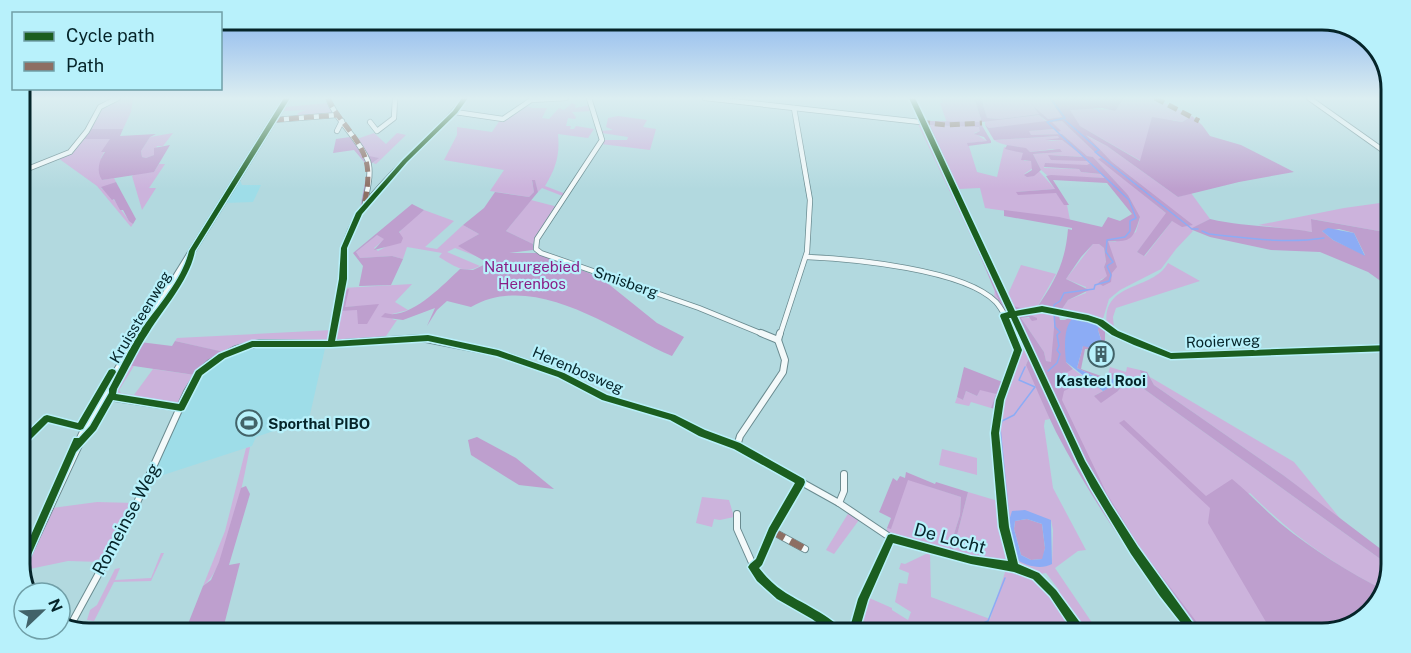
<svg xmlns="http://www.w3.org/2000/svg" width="1411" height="653" font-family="'Public Sans',sans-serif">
<rect width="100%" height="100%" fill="#b2d9df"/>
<g fill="#9edde8">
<polygon points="240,180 242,185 261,185 253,202 225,203"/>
<polygon points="255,344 326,344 309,419 256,437 252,446 151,479 189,393 203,370 235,351"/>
</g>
<g fill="#ccb3dc" fill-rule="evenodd">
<polygon points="119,98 133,98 131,112 123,129 90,129 102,107"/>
<polygon points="941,98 974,98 982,122 947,123 940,103 943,103"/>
<polygon points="981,98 1049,98 1063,117 1048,119 1032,106 1040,114 1000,119 987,118"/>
<polygon points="1057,98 1095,109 1115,110 1124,98 1154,98 1192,116 1182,122 1173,120 1141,161 1080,126"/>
<polygon points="327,103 334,113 296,118 298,113 306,110 283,111 285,107"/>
<path d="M572 103 576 105 575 108 591 105 593 111 572 112 576 117 575 119 568 118 566 126H571L570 129H574L576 126 594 129 588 138 558 134C560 155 556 168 545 186L566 194 565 197 542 188 538 192 535 181H532L534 192 529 197 490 191 504 170 444 160 457 135V127L492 132 500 120 525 105 532 108H547L542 118 549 119 559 108 564 110Z"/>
<polygon points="1039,115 1047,122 989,128 985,125 985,121"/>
<polygon points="618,116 647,120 643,127 656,129 650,150 601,144 604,140 627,140 628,137 602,133 600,131 613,130 606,127 608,118"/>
<polygon points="1062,121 1101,158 1099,159 1167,214 1137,252 1145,256 1172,221 1192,225 1112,162 1085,135 1107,146 1178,197 1191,193 1210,219 1191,229 1193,231 1176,249 1161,269 1120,290 1109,299 1102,322 1060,312 1068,300 1086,293 1086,287 1066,279 1093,244 1099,244 1104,248 1106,263 1104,267 1108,276 1100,280 1111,282 1108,241 1115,242 1136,232 1140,218 1128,195 1093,157 1087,156 1062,134 1031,135 1028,131 1054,129 1060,131 1051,122"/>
<polygon points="927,123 1009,298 1008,294 1021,265 1056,274 1036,309 1004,313 994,299 995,287 918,124"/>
<polygon points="930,125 976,126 980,128 980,131 974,133 987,141 968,143 977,172 997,177 1004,147 1023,153 1024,161 1031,161 1033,168 1024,174 1039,171 1055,189 1017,192 1056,193 1067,205 1070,220 985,208 980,188 958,189"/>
<polygon points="173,133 163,146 157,146 154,155 146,158 142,157 141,151 150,137"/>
<polygon points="374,133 386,144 397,133 406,135 376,164 373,163 378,158 369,157 357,139"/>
<path d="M1058 136 1060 138 1047 141 1062 140 1085 157 1049 155 1089 161 1092 164 1088 166H1044V168L1079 169 1081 172 1101 174 1106 178 1048 176 1041 170 1033 154 1062 152 1053 149 1030 152C1020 144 1005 148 994 140Z"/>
<path d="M83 139H111L101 158 102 180 114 178 116 182 101 188C116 197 122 215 133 224L131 227 97 186 58 158 74 150Z"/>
<polygon points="159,164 165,164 149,188 156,188 142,210 132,176 137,173 154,172"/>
<polygon points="531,200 558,207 533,244 506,231"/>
<polygon points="1380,203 1390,205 1390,233 1312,219 1313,232 1258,225 1344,208"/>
<path d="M424 210 454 221 425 247 437 249 463 225 479 234 459 246 481 258 455 248 447 252 480 266C464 275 453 265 439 257L442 253 407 247 403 259 392 256 360 258 356 252 377 235 385 239 374 248 378 251 391 244 405 225Z"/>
<path d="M1168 263 1200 281 1116 308 1113 317 1114 329 1107 325C1101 281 1153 291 1168 263Z"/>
<polygon points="412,284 395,302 408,310 388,315 394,320 397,320 384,339 337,342 334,340 339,311 379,305 344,307 348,289 343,290 343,288"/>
<polygon points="1041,310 1053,314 1055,317 1052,363 1046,361 1044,352 1021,318 1036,318 1028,314"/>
<polygon points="332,330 328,341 255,342 210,361 223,352 175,341 177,338"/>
<path d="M1023 337 1031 353 1026 365 1067 372 1073 369 1103 391 1094 396 1118 391 1123 384 1122 378 1113 373 1108 374 1110 367 1126 372 1127 367 1140 370 1144 389 1386 563V591C1334 566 1291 534 1250 493L1214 510 1362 621 1331 631 1320 616 1268 622 1270 633H1189L1043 403 1050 419 1045 420 1044 426 1053 488 1086 550 1078 551 1055 568 1099 633 1082 632 1055 593 1059 590 1046 573 1040 574 1016 561 1009 535 998 422 1020 352 1016 338ZM1012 511 1051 520 1053 530 1052 564 1016 559Z"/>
<polygon points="131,365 134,366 119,390 121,393 134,395 153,369 195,375 179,405 117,395 117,390"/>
<polygon points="1150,377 1294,462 1343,522 1283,475 1154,385"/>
<polygon points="980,389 996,394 991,408 971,402 969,406 955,403 957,397 963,400 966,391 977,396"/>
<path d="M250 447C244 477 227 570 203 586L225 531 246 448Z"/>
<polygon points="942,449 977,458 977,475 939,465"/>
<polygon points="907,479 961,497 960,515 949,550 886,533 887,528 891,528"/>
<polygon points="968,492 998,501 1006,562 978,560 953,551"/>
<polygon points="702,497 729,500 734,517 720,520 714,519 712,527 696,523"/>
<polygon points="97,502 135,503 102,562 68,561 25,570 52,508"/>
<polygon points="849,512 859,520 834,554 826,550"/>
<path d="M930 552 931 597 990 619 1006 569C1049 580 1053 598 1076 632L857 631 867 597 892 608V610L908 620 911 612 895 602 899 583 907 584 909 573 899 569 901 563 905 564Z"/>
<polygon points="161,553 164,553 151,581 114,582 94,621 87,620 90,610 97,605 115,569 120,568 115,580 151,578"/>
</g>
<g fill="#be9fce" fill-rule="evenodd">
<path d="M974 98H981L987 118 1000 119 1039 114 1033 106 1048 119 1062 117 1049 98H1124L1115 111 1102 108 1070 110 1080 126 1140 161 1152 117 1182 122 1192 116 1202 125 1210 136 1241 145 1294 172 1239 182 1178 197 1107 146 1086 135 1112 162 1193 225 1182 227 1172 221 1144 256 1137 252 1166 213 1098 159 1101 158 1062 121 1052 122 1061 131 1057 132 1054 129 1029 131 1031 135 1062 134 1087 156 1093 157 1128 195 1140 217C1133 240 1131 242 1108 241L1117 267 1112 273 1111 282 1103 286 1098 283 1107 276 1104 267 1106 262 1104 248 1099 244H1093L1081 257 1066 279 1089 290 1068 300 1060 312 1036 309C1055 281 1065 264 1068 229L1072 230V228L1004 216V210L1059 217 1102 227 1108 217 1120 221 1132 214 1107 183 1053 180 1069 205H1064L1056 193 1018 195 1016 192 1055 189 1046 176 1051 175 1105 178 1101 174 1081 172 1079 169 1044 167 1045 163 1087 165 1091 163 1089 161 1051 160 1048 155 1084 157 1062 140H1045L1059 138 1058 136 994 140 985 125 989 128 1047 121 1039 115 982 122Z"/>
<polygon points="931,121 980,122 991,141 991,143 968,146 967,143 987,141 984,137 974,134 980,131 979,127 930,125 1013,306 1032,311 1007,313 1002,308 965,220 919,123"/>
<path d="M90 129H123L120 136 156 134 150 137 141 151 142 157 146 158 154 155V148L170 145 154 172 102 180C96 171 99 160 105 152H101L110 139H83Z"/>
<polygon points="350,137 353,141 357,139 369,156 379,158 368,166 366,195 372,194 391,171 409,155 400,164 405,166 366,205 363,205 360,208 367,173 365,163 354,150 333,153 336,139"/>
<polygon points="1007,145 1026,148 1030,152 1060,149 1062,152 1033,154 1041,170 1034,176 1027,177 1024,175 1032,170 1031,161 1021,160 1023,153 1005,149"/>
<path d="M532 180H535L538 192 506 231 533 244V250L509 253H537L589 273 606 282 657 323 684 337 672 356C614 331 535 270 471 307L447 301 437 310 427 326 435 308 403 320 381 317 385 313C409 321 443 285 460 269L473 270 488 263 458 246 479 234 463 225 484 208 495 192 529 197 534 192Z"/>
<polygon points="116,182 136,219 133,224 129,221 123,210 120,210 114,199 112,200 101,187"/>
<polygon points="412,204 424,210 399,232 403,238 401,243 374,250 384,239 377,235 356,252 360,258 392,256 403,259 391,285 359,286 363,266 353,253"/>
<path d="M1210 219C1244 227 1278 226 1312 232L1311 219 1390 233V255L1380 254 1389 276V287L1368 272 1320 252 1271 250 1210 237 1190 229ZM1339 229 1354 233 1365 255 1333 240 1322 231Z"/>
<polygon points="349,289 345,307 379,304 367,324 358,324 357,310 339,311 343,290"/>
<path d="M1042 311 1058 313 1060 320H1065L1070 317 1099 322 1105 327V344L1098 350 1085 349 1081 369 1104 377 1113 373 1125 381 1118 391 1101 403 1094 396 1105 390 1109 383 1077 368 1083 346 1101 339 1098 330 1066 362 1073 369 1066 373 1078 384 1064 391 1062 400 1107 494 1141 549 1205 633H1188C1140 569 1093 503 1056 432 1045 410 1036 387 1026 365L1031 353 1023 337 1016 338 1008 323V317L1028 314 1037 318V320L1032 321 1029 317 1021 318 1044 352 1046 361 1051 362 1055 317 1053 314Z"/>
<polygon points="175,341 224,352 195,375 127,365 140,342 172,346"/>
<polygon points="964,367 1005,383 996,409 991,408 996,394 980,390 977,396 966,391 963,400 957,397"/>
<polygon points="1140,370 1147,372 1154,385 1283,475 1386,553 1386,563 1144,389"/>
<path d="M1124 420 1206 496 1232 479C1249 493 1264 509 1280 523 1313 550 1348 572 1386 591L1361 622 1322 633H1313L1287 623 1278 625 1281 633H1270L1266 622 1208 523 1210 508 1119 423Z"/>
<polygon points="477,437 516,458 554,489 519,485 471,455 468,440"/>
<polygon points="906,472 935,484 936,482 968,492 953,551 949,550 960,515 961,497 908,480 891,529 887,528 891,518 879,512 880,510 893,478 897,481 900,476 905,478"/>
<polygon points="246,486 250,494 229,565 240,563 223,629 186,629 203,586 211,580 219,562 241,488"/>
<polygon points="1027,519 1042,524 1045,548 1043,559 1031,560 1021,555 1014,529 1015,521"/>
</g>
<g fill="#8cacf5" fill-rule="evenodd">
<polygon points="1328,228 1354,233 1365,256 1333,240 1322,231"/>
<path d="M1072 319 1099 325 1098 330 1102 343 1095 349 1083 346 1077 368 1108 383 1112 379 1118 381 1105 390 1103 391 1066 362C1065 349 1063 329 1072 319Z"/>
<path d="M1025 510 1051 520 1052 564C1041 570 1026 566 1016 559L1008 524 1012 511ZM1027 519 1042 524 1045 548 1042 559 1031 560 1021 555 1014 529 1015 521Z"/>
</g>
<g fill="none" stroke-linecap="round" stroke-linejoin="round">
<g stroke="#8cacf5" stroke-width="1.5">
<polyline points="1050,98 1065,118 1047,122 1129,200 1136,218 1130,221 1130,231 1125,237 1107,240 1106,252 1113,262 1107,266 1111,275 1109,281 1095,285 1094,289 1064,293 1060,301 1054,305 1054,309"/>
<polyline points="1065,120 1099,150 1095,152 1192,229 1198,229"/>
<path d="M1202 231 1209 234C1247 238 1286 244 1324 238"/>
<polyline points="1048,371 1057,363 1060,354 1057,350 1059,346 1057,335 1060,332 1055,327 1054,313"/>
<polyline points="1009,519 1000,428 1002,421 1014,415 1035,387 1019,380 1025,367"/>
<polyline points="970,632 974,627 988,621 1005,578"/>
</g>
<g stroke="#6a8b90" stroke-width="6">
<g id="minor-far1">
<path d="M328 98C336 121 359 138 368 161 372 174 367 190 365 203"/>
<polyline points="589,98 602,140 537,239 536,249 541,253 699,308 765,335"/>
<polyline points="705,98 920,122"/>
<polyline points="1309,98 1391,156"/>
<polyline points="455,112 503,119 531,100 566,98"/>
<polyline points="274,120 337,115"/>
<polyline points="370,122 377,131 394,118 395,98"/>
<polyline points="337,131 342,121"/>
<polyline points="20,172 70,152 87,131 100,107 118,98"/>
<path d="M807 257C852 259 964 269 996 302 1004 311 1009 323 1014 335"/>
<polyline points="1004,316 1042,309 1100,322 1119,335"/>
<path d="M333 335C336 317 341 298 343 280 344 270 342 258 344 248 358 190 431 145 465 98"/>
<polyline points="780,335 807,252 810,200 794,108"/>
</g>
</g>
<g stroke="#6a8b90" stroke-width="8">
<g id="minor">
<polyline points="761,333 778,340"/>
<polyline points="1013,333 1018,350 1000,400 995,433 1004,527 1014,567"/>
<polyline points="1115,333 1171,356 1389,348"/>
<polyline points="778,340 780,333"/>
<polyline points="331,344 333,333"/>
<polyline points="102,396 181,408"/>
<polyline points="20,444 47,418 80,427"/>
<polyline points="737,446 740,436 783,372 785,360 778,340"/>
<polyline points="839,503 844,491 844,474"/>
<polyline points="737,514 737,529 757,574 784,598 837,631"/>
<polyline points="772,531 805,549"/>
<polyline points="753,567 759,562 772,531 801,482"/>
<polyline points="69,628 135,507 187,392 199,373 210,363 236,349 259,343 328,344 421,338 498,353 561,375 605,398 672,417 702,433 742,449 839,503 891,538 971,560 1026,571 1036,576 1053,593 1080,632"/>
<polyline points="854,631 863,599 891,538"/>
</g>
</g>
<g stroke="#6a8b90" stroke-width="8">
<polyline id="major-far1" points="140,335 287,98"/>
</g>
<g stroke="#6a8b90" stroke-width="10">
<polyline id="major" points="20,570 96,406 141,333"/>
</g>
<use href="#minor-far1" stroke="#f3f9fa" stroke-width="4.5"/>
<use href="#minor" stroke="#f3f9fa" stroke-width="6"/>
<use href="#major-far1" stroke="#f3f9fa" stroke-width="6"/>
<use href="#major" stroke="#f3f9fa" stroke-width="8"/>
<g stroke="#8d6e63" stroke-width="5" stroke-dasharray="10 5" stroke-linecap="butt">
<path d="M328 98C332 108 337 114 343 122 367 153 372 164 365 202"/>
<polyline points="1155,98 1199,121"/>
<polyline points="274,120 337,115"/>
<polyline points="920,122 946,125 982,123"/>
</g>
<polyline stroke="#8d6e63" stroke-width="7" stroke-dasharray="14 7" stroke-linecap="butt" points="772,531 805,549"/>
<g stroke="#b8f1fb" stroke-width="3">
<g id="cycleway">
<path d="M284 98H290L195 251C190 279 164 308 149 332 137 350 128 370 117 389L116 394 179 404 196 371 219 354 252 341H328L339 279 341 248 356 213 403 160 453 111 462 98H468L457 113 407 162 362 214 347 248V279L335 341 428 335 498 350 564 373 607 395 675 415 705 430 740 443 804 479 805 482 804 485 776 533 762 565 759 568C766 577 774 585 783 591 797 601 836 618 842 631H829L812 619 777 599 757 581 748 567 750 564 756 559 769 528 795 483 734 449 699 436 670 420 602 400 558 377 497 356 428 341 331 347H253L225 358 202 375 184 410 181 411 113 400 96 430 76 452 23 573 22 574 20 569V560L74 438H79L90 426 109 393V389C120 368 130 347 143 327 159 305 183 278 189 251Z"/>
<polygon points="909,98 915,98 1015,311 1042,306 1088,315 1103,320 1118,331 1171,353 1389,345 1389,351 1171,359 1134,345 1112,335 1097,324 1088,321 1042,312 1017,316 1085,461 1111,505 1138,547 1200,633 1189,633 1160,596 1131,554 1091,488 1078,463 1011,318 1009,318 1022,350 1004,400 999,433 1009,527 1018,564 1039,573 1056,590 1084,628 1085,632 1074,632 1050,596 1033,579 1014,572 971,564 893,543 868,600 859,631 849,631 858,599 888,535 891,534 971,556 1008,561 999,527 991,433 996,400 1014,350 1000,316 1001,314 1008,312"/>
<polygon points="112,369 115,370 116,372 83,429 80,430 48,422 23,447 20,448 20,439 44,416 47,415 78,423 109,370"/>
</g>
</g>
<use href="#cycleway" fill="#1b5e20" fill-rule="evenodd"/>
</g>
<linearGradient id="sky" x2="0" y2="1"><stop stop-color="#83b1ed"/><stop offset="0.52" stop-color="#dceef1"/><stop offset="1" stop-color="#dceef1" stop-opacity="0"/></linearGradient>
<rect width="1411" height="189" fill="url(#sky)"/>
<defs>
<g id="building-ring" transform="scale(1.35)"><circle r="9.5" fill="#b8f1fb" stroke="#426369" stroke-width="1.5"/><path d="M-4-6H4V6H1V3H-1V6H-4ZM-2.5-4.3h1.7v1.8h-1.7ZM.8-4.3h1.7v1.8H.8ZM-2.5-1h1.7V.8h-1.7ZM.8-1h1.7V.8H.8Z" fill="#426369"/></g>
<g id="stadium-ring" transform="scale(1.35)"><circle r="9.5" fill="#b8f1fb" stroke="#426369" stroke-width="1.5"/><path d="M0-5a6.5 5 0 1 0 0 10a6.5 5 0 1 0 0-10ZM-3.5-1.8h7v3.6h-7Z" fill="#426369"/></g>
</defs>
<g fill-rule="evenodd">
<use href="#building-ring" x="1101" y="354"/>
<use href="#stadium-ring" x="249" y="423"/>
</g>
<g text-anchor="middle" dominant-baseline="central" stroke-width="4.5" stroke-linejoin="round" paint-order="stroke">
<g font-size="15" fill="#8a1e86" stroke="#b8f1fb">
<text x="532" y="266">Natuurgebied<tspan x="532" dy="17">Herenbos</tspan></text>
</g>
<g font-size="15" fill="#052429" stroke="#b8f1fb">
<text transform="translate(626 282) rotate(19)">Smisberg</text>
<text transform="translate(140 317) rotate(-59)">Kruissteenweg</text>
<text transform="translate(1223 341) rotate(-2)">Rooierweg</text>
<text transform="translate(578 370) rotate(23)">Herenbosweg</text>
</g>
<g font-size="15" font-weight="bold" fill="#052429" stroke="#b8f1fb">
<text x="1101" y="380">Kasteel Rooi</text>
<text x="268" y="423" text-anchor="start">Sporthal PIBO</text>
</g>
<g font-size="18" fill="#052429" stroke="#b8f1fb">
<text transform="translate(126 519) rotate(-62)">Romeinse Weg</text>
<text transform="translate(950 538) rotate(15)">De Locht</text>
</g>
</g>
<path d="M0 0H1411V653H0ZM89 30H1322A59 59 0 0 1 1381 89V564A59 59 0 0 1 1322 623H89A59 59 0 0 1 30 564V89A59 59 0 0 1 89 30Z" fill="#b8f1fb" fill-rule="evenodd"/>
<path fill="none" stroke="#052429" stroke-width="3" d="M89 30H1322A59 59 0 0 1 1381 89V564A59 59 0 0 1 1322 623H89A59 59 0 0 1 30 564V89A59 59 0 0 1 89 30Z"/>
<rect x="12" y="12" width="210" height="78" fill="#b8f1fb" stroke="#709fa7" stroke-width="1.5"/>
<rect x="24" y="32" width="30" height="9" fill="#1b5e20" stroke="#709fa7" stroke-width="1.5"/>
<text x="66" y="42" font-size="18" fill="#052429">Cycle path</text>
<rect x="24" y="62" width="30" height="9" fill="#8d6e63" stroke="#709fa7" stroke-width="1.5"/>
<text x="66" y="72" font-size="18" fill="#052429">Path</text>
<g transform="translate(42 611) rotate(67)"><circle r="28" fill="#b8f1fb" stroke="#709fa7" stroke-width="1.5"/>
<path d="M0-4.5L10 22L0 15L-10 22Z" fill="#426369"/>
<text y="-9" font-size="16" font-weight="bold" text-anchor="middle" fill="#052429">N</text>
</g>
</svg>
